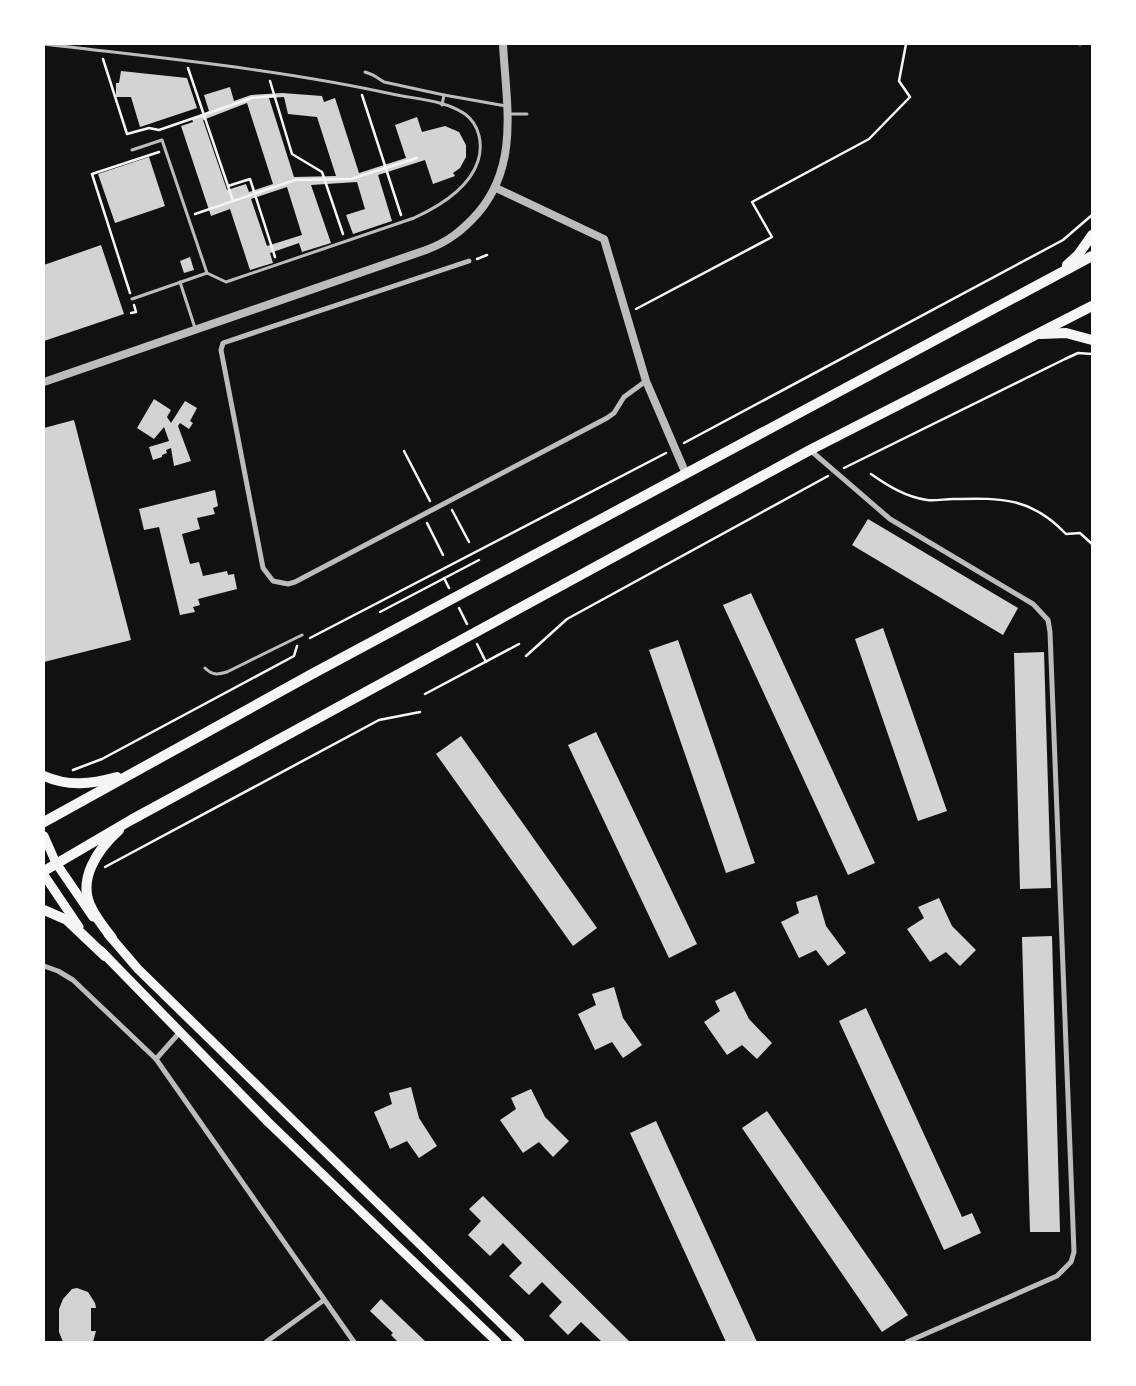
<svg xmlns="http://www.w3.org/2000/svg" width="1136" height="1386" font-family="'Fira Sans',sans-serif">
<rect width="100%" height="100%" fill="#111"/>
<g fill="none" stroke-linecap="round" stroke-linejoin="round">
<polyline stroke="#333" stroke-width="4.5" points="1080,44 1080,45"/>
</g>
<g fill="#d3d3d3" fill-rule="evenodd">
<polygon points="121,71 187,78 197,108 140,127 131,97 116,97 116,83 119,83"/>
<path d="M230 87 234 101 251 95 282 93 322 96 324 102 335 98 359 173 406 158 395 125 417 117 422 132 445 126 459 132 466 145V157L460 168 453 173 455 176 433 184 425 160 378 175 392 221 353 234 346 215 365 209 357 182 311 185 331 243 302 252 299 243 270 253 273 263 250 270 230 209 211 216 181 126 193 122 192 119 209 111 204 95ZM284 97 288 114 317 117 336 176 294 177 269 98ZM247 103 273 184 249 192 246 184 227 190 203 120ZM287 187 302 235 267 246 251 199Z"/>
<polygon points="149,157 165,206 115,223 98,174"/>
<polygon points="101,245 124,314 44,341 44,265"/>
<polygon points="190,257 194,270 184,273 180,261"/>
<polygon points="154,399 171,410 167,417 171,423 185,401 197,408 190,421 193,423 189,429 180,423 178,426 191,461 174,466 171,448 166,450 167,453 162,455 162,457 153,460 149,447 169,441 164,427 154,439 137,428"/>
<polygon points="74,420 131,640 44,662 44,428"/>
<polygon points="215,490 218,506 213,508 215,514 197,518 200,529 182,534 190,564 199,562 203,576 227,571 228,575 234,574 237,589 198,599 200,605 193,607 195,612 180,615 159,527 144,530 139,509"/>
<polygon points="868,519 1018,608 1003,635 852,545"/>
<polygon points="751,593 875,863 848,875 723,605"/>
<polygon points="883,628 947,811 918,821 855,639"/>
<polygon points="678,640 755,863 726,873 649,650"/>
<polygon points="1044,652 1051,888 1020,889 1014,653"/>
<polygon points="596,732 697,944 669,958 568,745"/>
<polygon points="461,736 597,928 573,946 436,754"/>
<polygon points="817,895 826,926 846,953 828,966 816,950 799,958 781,922 799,913 796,902"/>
<polygon points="939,898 952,926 976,950 960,966 946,952 930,962 907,929 924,918 918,907"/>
<polygon points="1052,936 1060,1232 1030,1232 1022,937"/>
<polygon points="614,987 623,1018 642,1045 623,1058 612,1042 595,1050 578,1014 596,1005 592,994"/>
<polygon points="735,991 749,1019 772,1043 757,1059 742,1045 727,1055 704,1022 720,1011 715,1001"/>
<polygon points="866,1008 962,1217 972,1213 981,1233 944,1250 839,1021"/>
<polygon points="411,1087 419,1118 437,1146 419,1158 407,1141 390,1149 374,1112 392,1104 389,1093"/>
<polygon points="531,1089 545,1117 569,1141 553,1157 539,1142 523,1153 500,1120 516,1109 511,1098"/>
<polygon points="767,1111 908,1315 882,1332 742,1128"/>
<polygon points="656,1121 757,1342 726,1342 630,1133"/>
<polygon points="483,1196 630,1342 602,1342 581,1322 568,1335 549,1316 562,1302 542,1282 529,1295 509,1276 522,1263 503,1243 490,1256 468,1235 481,1221 469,1209"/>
<polygon points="77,1288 88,1292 95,1303 96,1308 91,1308 91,1331 96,1331 93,1342 63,1342 59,1332 59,1309 63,1299 72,1289"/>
<polygon points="381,1299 426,1342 398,1342 391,1335 393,1333 370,1311"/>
</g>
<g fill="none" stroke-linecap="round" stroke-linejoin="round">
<g stroke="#f5f5f5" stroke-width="2.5">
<polyline points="103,59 127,134 149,128 159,130 252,98 275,96"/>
<polyline points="188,68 228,186 250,179 275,257"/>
<polyline points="270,81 292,154 322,172 343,234"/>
<polyline points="362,95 401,215"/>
<polyline points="228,186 233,201"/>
<polyline points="195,214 295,180 351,179 417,158"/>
<polyline points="477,259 487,255"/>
<polyline points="130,293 92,174 159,152"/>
<polyline points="636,309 772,237 752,202 869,139 910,97 899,81 906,44"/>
<polyline points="131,313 136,312 134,305"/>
<polyline points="684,443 1063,240 1092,215"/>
<polyline points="404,451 430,501"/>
<polyline points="844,468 1065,359 1078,353 1092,354"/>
<path d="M871 474C888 486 906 497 927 500 935 501 945 499 953 499 1001 498 1031 497 1066 534L1080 533 1092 544"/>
<polyline points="452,510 469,542"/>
<polyline points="427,523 443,555"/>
<polyline points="444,578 449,588"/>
<polyline points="459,608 467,624"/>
<polyline points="380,612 479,560"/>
<polyline points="310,638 666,453"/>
<polyline points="477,644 486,662"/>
<polyline points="526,656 567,619 828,476"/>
<polyline points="425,694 519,644"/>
<polyline points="73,770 102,759 294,656 297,646"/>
<polyline points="105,867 379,720 420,712"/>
</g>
<g stroke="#bcbcbc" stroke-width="3">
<path d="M44 44C160 58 277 69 392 94 415 99 445 100 465 114 480 125 483 145 478 161 469 189 438 207 414 218L226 282 207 273 132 299"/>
<polyline points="365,72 373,75 384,82 444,95 442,105"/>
<polyline points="444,95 506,106"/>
<polyline points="507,114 527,114"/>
<polyline points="132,150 162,140 207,273"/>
<polyline points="180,282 195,328"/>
<path d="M205 668C212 675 217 675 227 672L302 635"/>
</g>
<g stroke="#bcbcbc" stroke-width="5">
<polyline points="469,261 223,343 221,350 263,568 273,581 288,584 295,582 607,418 614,413 624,397 646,381"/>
<polyline points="810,450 890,519 1033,604 1048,620 1050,632 1074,1252 1071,1262 1057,1276 907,1342"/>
<polyline points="44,966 58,971 73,980 156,1059"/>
<polyline points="180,1032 156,1059 354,1342"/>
<polyline points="266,1342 324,1300"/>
</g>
<g stroke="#bcbcbc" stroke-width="8">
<polyline points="496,188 604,239 646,381 686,474"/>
<path d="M44 382 426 250C448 242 463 230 478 213 520 164 506 103 503 44"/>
</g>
<g stroke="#f5f5f5" stroke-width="9">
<polyline points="44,836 56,863 93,917"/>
<polyline points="44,875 79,927"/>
<polyline points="108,934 138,969 520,1342"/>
<polyline points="101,951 268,1122 497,1342"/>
</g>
<g stroke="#f5f5f5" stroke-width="10">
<polyline points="1067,265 1078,255 1092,235"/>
<polyline points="1041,334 1066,333 1092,340"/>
<path d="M44 776C69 787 91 784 117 777"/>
<polyline points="44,822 312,674 1092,256"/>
<polyline points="44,871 131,820 810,450 1092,306"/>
<polyline points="44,910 67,920 105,956"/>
<path d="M112 938C105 929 97 919 92 909 76 880 98 849 119 830"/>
</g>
</g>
<rect width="1136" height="1386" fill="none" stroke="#ffffff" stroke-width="90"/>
</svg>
